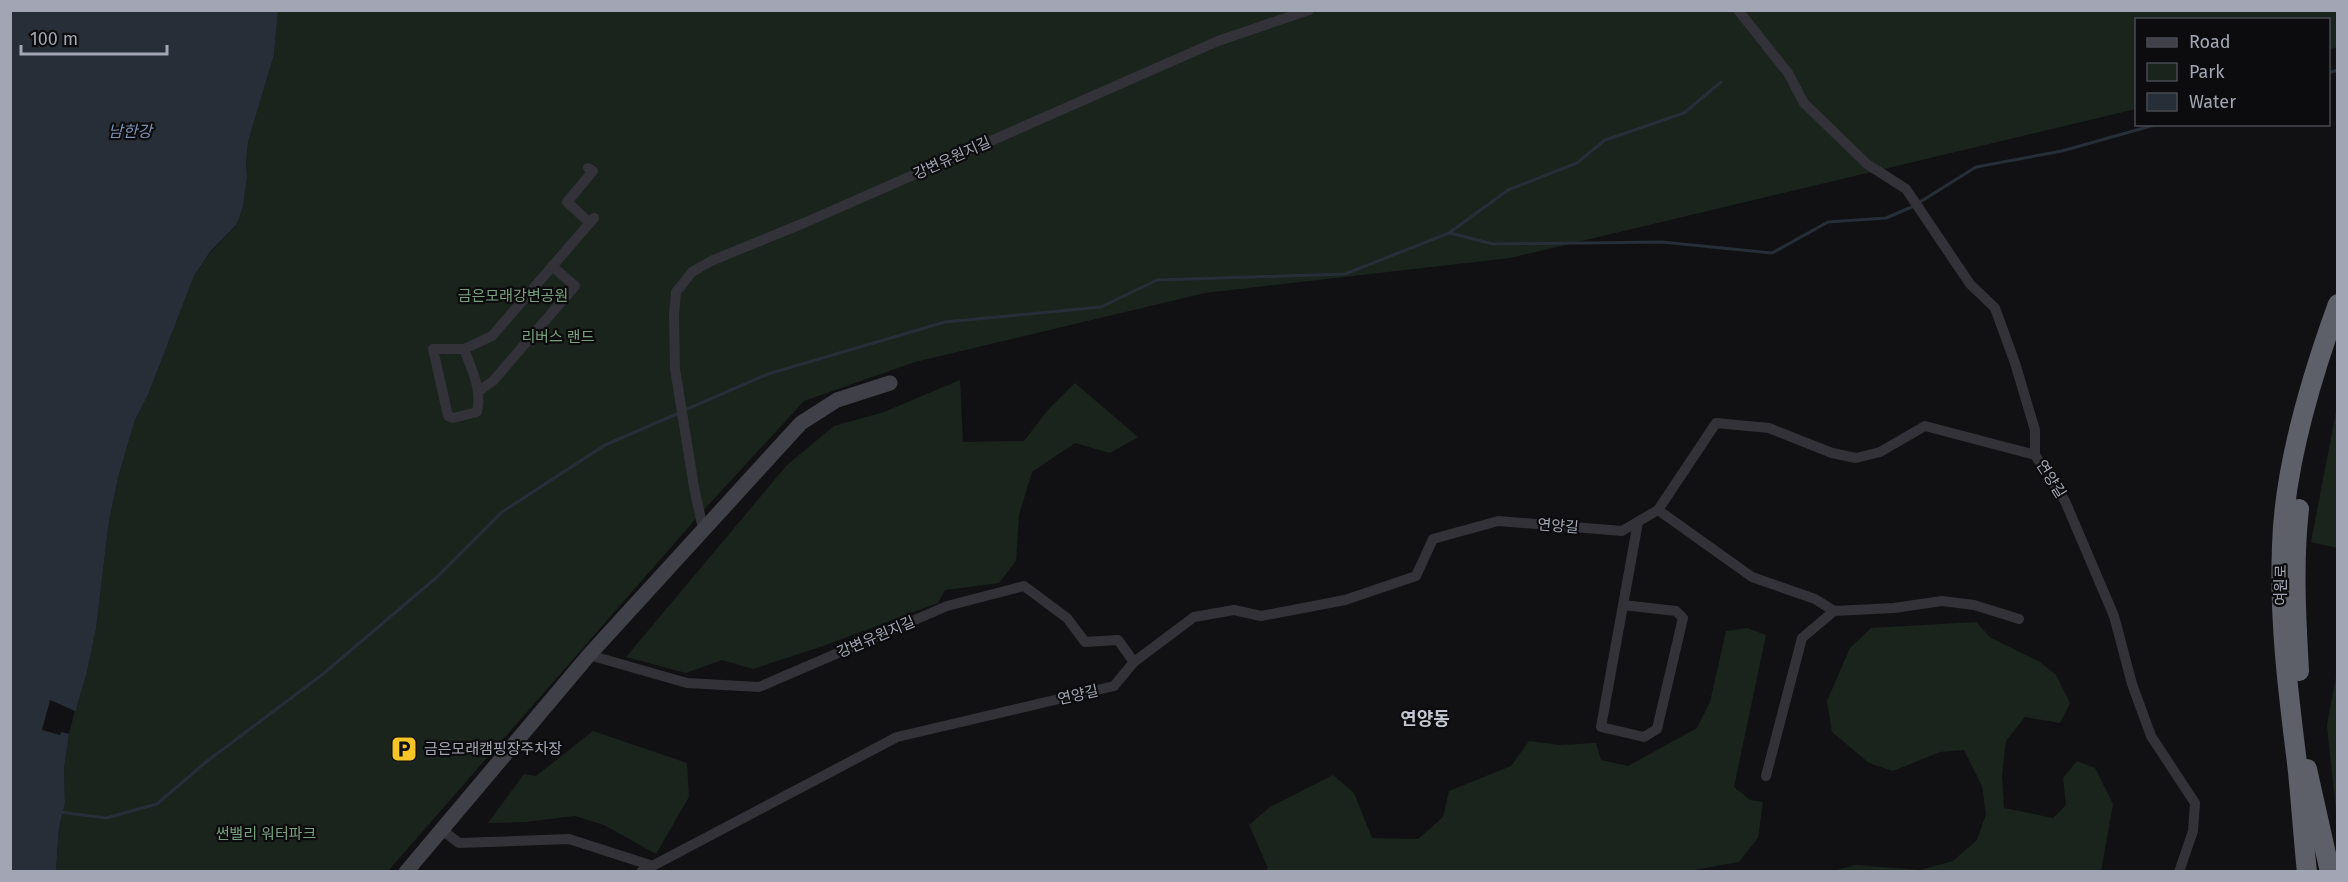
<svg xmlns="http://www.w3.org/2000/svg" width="2348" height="882" font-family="'Fira Sans','Noto Sans KR',sans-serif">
<rect width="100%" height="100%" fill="#111113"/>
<g fill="#1b231d">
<polygon points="278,11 2337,11 2337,47 2329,50 2328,20 2136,20 2136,109 1510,258 1205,293 915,362 804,401 700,514 388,871 56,872 59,828 65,803 64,769 69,734 87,672 96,629 109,521 119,474 135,420 148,395 194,276 210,253 237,224 243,207 247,177 246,162 248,142 274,55"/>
<polygon points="960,380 963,442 1024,441 1047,411 1075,383 1138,437 1110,453 1075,443 1032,472 1019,515 1016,561 999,583 945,590 938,603 823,646 753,669 722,660 686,673 626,657 787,465 834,426 884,412"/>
<polygon points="2337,407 2337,548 2311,542"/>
<polygon points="1976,622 1991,638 2040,662 2056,675 2070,703 2060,723 2025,717 2006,741 2002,776 2004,808 2053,818 2066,805 2063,778 2077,761 2095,768 2113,804 2101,871 1833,871 1856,865 1920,870 1953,861 1977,840 1986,814 1982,786 1964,750 1940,752 1893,771 1869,763 1832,732 1827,701 1850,648 1871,628"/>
<polygon points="1747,628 1766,635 1734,787 1750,800 1763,802 1758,838 1739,862 1683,872 1265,871 1268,868 1249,825 1270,807 1333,775 1354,793 1372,838 1418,839 1443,817 1449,791 1511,766 1529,741 1561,745 1596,743 1601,760 1628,766 1697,728 1710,702 1726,631"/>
<polygon points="2337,672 2337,822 2327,725"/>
<polygon points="593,731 687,763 689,797 656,854 604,825 575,816 525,822 488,823 524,774 536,776"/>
</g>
<polygon fill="#282e37" points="10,11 278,11 274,55 248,142 246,162 247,177 243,207 237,224 210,252 194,276 148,395 135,420 119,474 109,521 96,629 87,672 69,734 64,769 65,803 59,828 56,871 11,871"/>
<polygon fill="#111113" points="50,700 75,711 69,734 61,732 60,735 42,730"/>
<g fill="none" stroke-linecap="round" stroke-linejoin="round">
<g stroke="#282e37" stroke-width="3">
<polyline points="2328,73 2338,70"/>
<polyline points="1920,202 1976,167 2062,151 2158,124"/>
<polyline points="1450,233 1493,244 1662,242 1772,253 1828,222 1886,218 1914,206"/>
<polyline points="685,410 768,374 945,322 1101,307 1157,280 1345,274 1449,233 1508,190 1577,163 1605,140 1684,113 1721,82"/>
<polyline points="60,812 106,818 157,804 206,762 323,674 437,577 502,512 605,445 679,413"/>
</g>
<g stroke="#323238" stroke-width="10">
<polyline points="1738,10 1788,73 1804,103 1867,164 1906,189 1970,284 1995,308 2015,363 2035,430 2035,455"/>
<polyline points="588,168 593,171 567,202 590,223"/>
<path d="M464 349C472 370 482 389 477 412L453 418 448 416 433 349H464L492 336 594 218"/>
<polyline points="479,391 493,381 575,286 552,266"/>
<polyline points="1658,510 1752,577 1815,599 1834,611 1894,608 1942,601 1974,605 2019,619"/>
<polyline points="703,529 694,487 675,369 674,314 676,292 692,272 711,261 804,223 1218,41 1309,10"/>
<polyline points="1623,605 1676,611 1683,618 1657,729 1644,737 1601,727 1638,522"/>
<polyline points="589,655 687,683 759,687 947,606 1024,586 1067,618 1085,642 1118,640 1134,662"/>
<polyline points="1766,776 1802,638 1834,611"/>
<polyline points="442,830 459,843 569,839 650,865 651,868"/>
<polyline points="641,872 897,737 1114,686 1134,662 1194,617 1234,610 1261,616 1345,600 1416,576 1433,539 1498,521 1622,531 1658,510 1716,423 1769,428 1832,453 1856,458 1880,452 1925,426 2035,455 2065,501 2114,616 2132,684 2151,736 2195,803 2193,831 2179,872"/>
</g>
<polyline stroke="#404148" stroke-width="15" points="406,872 589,655 801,423 837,400 890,383"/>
<g stroke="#5e6069" stroke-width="20">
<path d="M2299 671C2296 617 2293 562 2299 509"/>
<polyline points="2307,769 2330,872"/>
<path d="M2307 872C2303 835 2301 799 2297 763 2288 691 2279 619 2282 546 2284 467 2311 378 2338 304"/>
</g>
</g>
<defs>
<g id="parking-square" transform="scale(1.35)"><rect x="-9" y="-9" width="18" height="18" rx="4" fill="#f5c527" stroke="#0c0c0e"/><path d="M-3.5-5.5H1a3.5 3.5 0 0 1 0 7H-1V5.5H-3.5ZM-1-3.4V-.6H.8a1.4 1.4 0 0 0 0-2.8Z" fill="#111"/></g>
</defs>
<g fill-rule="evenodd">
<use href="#parking-square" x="404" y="749"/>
</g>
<g text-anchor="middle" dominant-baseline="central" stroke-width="4.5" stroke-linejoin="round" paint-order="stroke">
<g font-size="15" fill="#a2a6b4" stroke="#0c0c0e">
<text transform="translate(952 158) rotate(-24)">강변유원지길</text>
<text transform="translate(2051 479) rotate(58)">연양길</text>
<text transform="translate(1558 526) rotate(5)">연양길</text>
<text transform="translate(2281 585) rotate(-90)">여원로</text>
<text transform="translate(876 637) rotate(-23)">강변유원지길</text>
<text transform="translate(1078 695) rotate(-13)">연양길</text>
</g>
<g font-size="15" fill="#78a07f" stroke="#0c0c0e">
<text x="513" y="296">금은모래강변공원</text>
<text x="558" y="337">리버스 랜드</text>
<text x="266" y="834">썬밸리 워터파크</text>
</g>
<g font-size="15" fill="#a2a6b4" stroke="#0c0c0e" text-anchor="start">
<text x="424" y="749">금은모래캠핑장주차장</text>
</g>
<g font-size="16" font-style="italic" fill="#7890b0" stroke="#0c0c0e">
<text x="130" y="131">남한강</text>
</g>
<g font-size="18" font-weight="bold" fill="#c3c5d0" stroke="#0c0c0e">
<text x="1425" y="719">연양동</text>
</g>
</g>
<rect width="2348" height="882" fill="none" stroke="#a2a6b4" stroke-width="24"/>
<rect x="2135" y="18" width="195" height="108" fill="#0c0c0e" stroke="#484a50" stroke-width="1.5"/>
<rect x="2147" y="38" width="30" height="9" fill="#404148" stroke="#484a50" stroke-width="1.5"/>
<text x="2189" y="48" font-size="18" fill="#a2a6b4">Road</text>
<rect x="2147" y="63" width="30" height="18" fill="#1b231d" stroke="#484a50" stroke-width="1.5"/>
<text x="2189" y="78" font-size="18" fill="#a2a6b4">Park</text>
<rect x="2147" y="93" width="30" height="18" fill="#282e37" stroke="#484a50" stroke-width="1.5"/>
<text x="2189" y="108" font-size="18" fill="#a2a6b4">Water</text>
<path d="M21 45v9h146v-9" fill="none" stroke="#a2a6b4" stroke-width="3"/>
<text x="30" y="45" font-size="18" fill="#a2a6b4" stroke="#0c0c0e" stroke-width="4.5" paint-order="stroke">100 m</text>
</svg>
